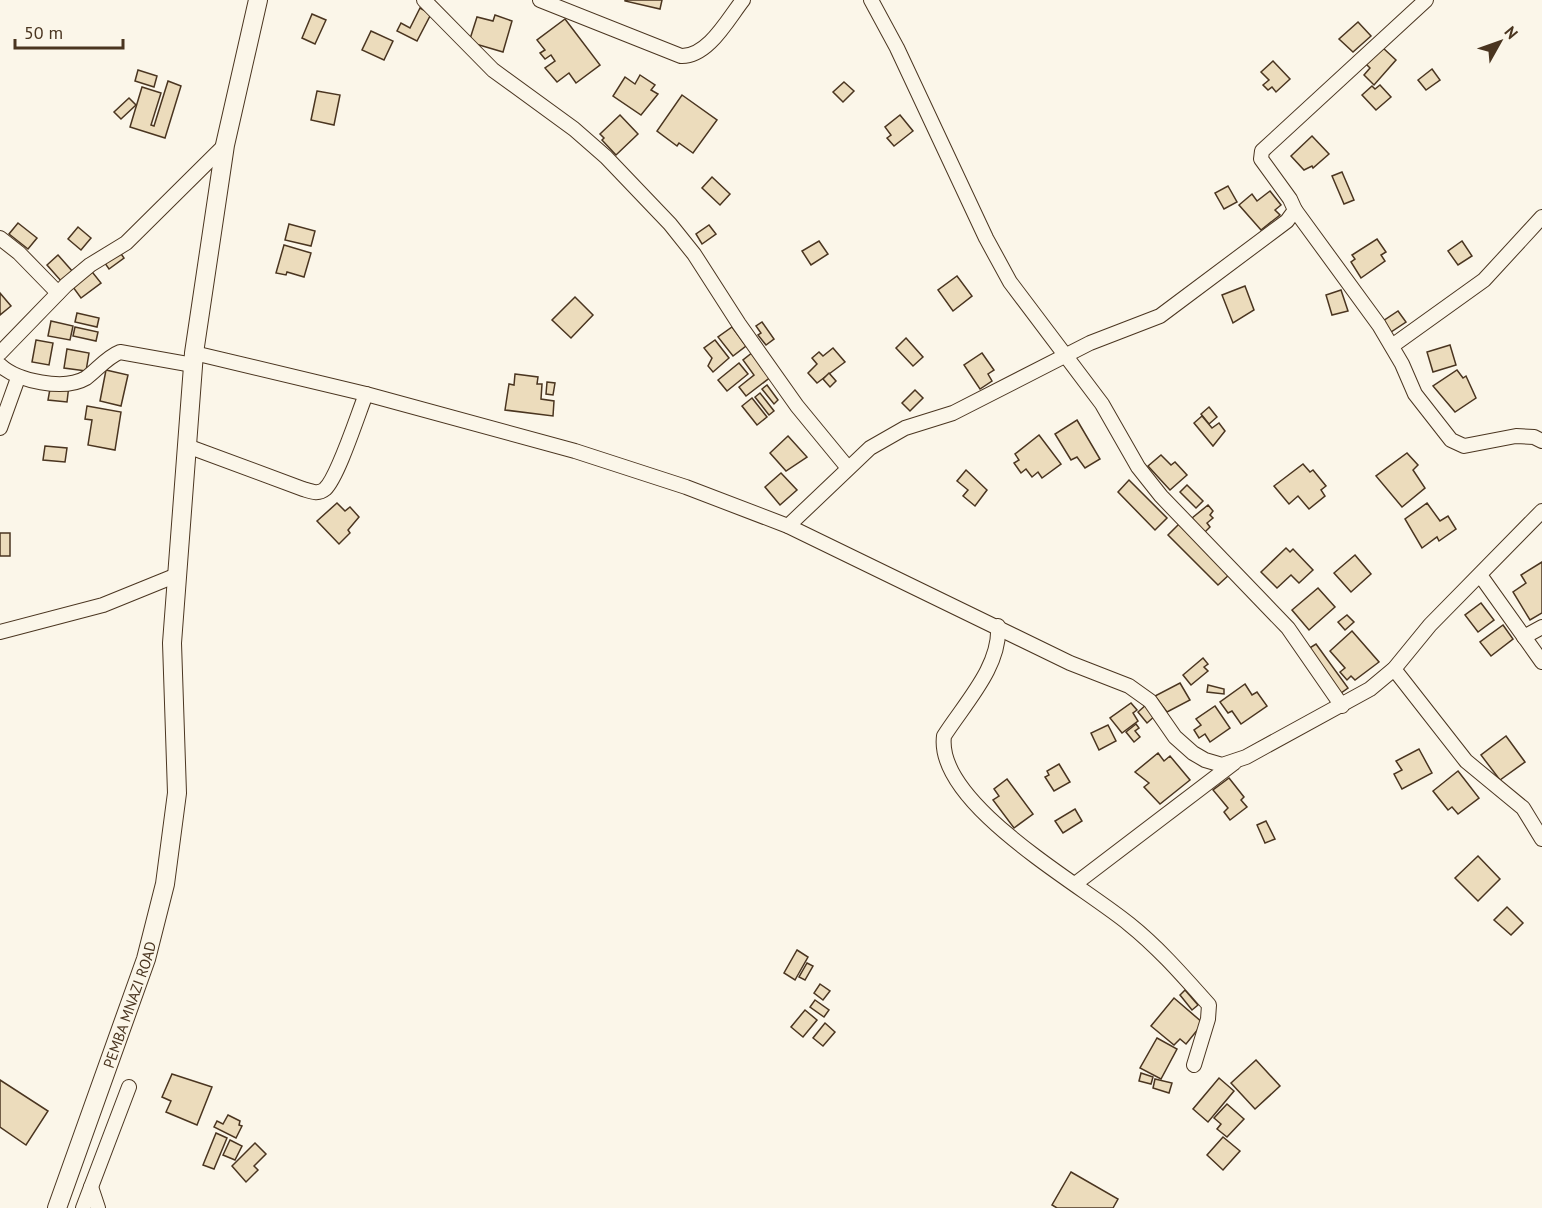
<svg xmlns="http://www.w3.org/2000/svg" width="1542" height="1208" font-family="'PT Sans',sans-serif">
<rect width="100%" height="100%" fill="#fbf6e9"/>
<g fill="#ecdcbc" stroke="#4a3520" stroke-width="1.5">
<polygon points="662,0 660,9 625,1 625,0"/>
<polygon points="420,8 431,14 417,41 397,31 401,23 410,28"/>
<polygon points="312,14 326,20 315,44 302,38"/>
<polygon points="495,15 512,21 503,52 469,42 477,17 493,21"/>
<polygon points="565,19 600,65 576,83 569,73 557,82 545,68 555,61 551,55 545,59 540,53 545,50 537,40"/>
<polygon points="1358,22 1371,36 1353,52 1339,39"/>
<polygon points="371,31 393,41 384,60 362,50"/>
<polygon points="1383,48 1396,60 1374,85 1364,75 1370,68 1365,63"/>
<polygon points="1273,61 1290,79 1276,92 1272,87 1268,90 1263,85 1269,80 1261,72"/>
<polygon points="1432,69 1440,80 1426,90 1418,80"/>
<polygon points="138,70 157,76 154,87 135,81"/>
<polygon points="640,75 655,85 651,90 658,94 641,115 613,96 625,77 635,84"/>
<polygon points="168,81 181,86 165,138 130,127 142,87 161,93 151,125 154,126"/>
<polygon points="844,82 854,91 843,102 833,92"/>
<polygon points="1380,85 1391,97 1376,110 1362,95 1372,86 1375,89"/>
<polygon points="317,91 340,95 334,125 311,120"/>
<polygon points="682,95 717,120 693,153 679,143 677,146 657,131"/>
<polygon points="129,98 136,105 121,119 114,112"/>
<polygon points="620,115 638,134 616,155 602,140 604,138 600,134"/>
<polygon points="900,115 913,131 894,146 887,138 891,135 885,127"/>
<polygon points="1312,136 1329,154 1313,168 1312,166 1304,170 1291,156"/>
<polygon points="1342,172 1354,200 1344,204 1332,176"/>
<polygon points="712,177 730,194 720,205 702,188"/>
<polygon points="1228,186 1237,202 1224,209 1215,193"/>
<polygon points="1270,191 1281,205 1275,210 1280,215 1261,230 1239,205 1252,194 1257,201"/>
<polygon points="18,223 37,238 28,249 9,234"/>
<polygon points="289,224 315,231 311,246 285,240"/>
<polygon points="709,225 716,234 702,244 696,234"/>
<polygon points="78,227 91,238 81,250 68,239"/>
<polygon points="1377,239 1386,252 1381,255 1385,261 1361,278 1351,262 1355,259 1352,255"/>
<polygon points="819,241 828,254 811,265 802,251"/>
<polygon points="1462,241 1472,256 1458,265 1448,251"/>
<polygon points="284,245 311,253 304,277 287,272 286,275 276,273"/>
<polygon points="117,248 124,258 109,269 102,259"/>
<polygon points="58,255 73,272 62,282 47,265"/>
<polygon points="89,268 101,283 81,298 70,283"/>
<polygon points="957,276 972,296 953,311 938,290"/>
<polygon points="1245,286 1254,310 1233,323 1222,295"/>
<polygon points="1341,290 1348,311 1332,315 1326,295"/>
<polygon points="0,293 11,306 0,315"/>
<polygon points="575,297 593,315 571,338 552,320"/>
<polygon points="1398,311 1406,322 1391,332 1383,321"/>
<polygon points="77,313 99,318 97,327 75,322"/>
<polygon points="51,321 73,326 70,340 48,336"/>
<polygon points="762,322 774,339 766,345 758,335 761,333 756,326"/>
<polygon points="75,327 98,332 96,341 73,336"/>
<polygon points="732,327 746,346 733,356 718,337"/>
<polygon points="906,338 923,357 913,366 896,348"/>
<polygon points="36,340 53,343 49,365 32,362"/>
<polygon points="715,340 729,358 713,372 708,366 712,358 704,348"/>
<polygon points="1450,345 1456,365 1433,372 1427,352"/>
<polygon points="833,348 845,362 817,383 808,373 817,364 812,358 819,352 823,356"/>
<polygon points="67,349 89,353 86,371 64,368"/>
<polygon points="753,352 772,376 746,396 739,387 754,375 743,360"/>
<polygon points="982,353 994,370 988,374 992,381 980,389 964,365"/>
<polygon points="739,363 748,374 727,391 718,380"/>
<polygon points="106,370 128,375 121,406 100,401"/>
<polygon points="1457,370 1463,378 1466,376 1476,398 1455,412 1433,386"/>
<polygon points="829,373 836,381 830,387 823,379"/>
<polygon points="515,374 538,377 537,384 542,384 541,399 554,401 553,416 505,410 509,384 514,385"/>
<polygon points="547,382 555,383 553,395 546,394"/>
<polygon points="51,383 69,385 67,402 48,400"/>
<polygon points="767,385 778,400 774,404 762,389"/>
<polygon points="915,390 923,398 910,411 902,403"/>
<polygon points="760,393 774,411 769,415 755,397"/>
<polygon points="752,398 767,417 757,425 742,406"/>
<polygon points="87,406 121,412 115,450 88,445 92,420 85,419"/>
<polygon points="1209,407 1217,417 1209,424 1201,414"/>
<polygon points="1202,416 1212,428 1219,423 1225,431 1213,446 1194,423"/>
<polygon points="1077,420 1100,459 1085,468 1077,457 1071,460 1055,434"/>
<polygon points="1039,435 1061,464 1042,478 1038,472 1032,477 1026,469 1021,473 1014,463 1019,460 1015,454"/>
<polygon points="788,436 807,457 786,471 770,453"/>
<polygon points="45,446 67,448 65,462 43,460"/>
<polygon points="1407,453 1418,465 1413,470 1425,488 1402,507 1376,476"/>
<polygon points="1161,455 1171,465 1175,462 1187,475 1170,490 1148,466"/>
<polygon points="1303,464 1310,472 1313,470 1326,486 1321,490 1325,496 1309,509 1298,496 1289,504 1274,486"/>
<polygon points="966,470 987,490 975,506 963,496 968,490 957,481"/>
<polygon points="781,473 797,490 780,505 765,487"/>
<polygon points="1129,480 1167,518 1155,530 1118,492"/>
<polygon points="1187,485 1203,501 1196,508 1180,492"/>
<polygon points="337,503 345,511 350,507 359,517 348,530 350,533 339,544 317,521"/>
<polygon points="1427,503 1440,521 1448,516 1456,529 1439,541 1437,537 1422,548 1405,519"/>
<polygon points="1208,505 1213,511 1210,515 1213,518 1207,523 1210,527 1204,533 1192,518"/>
<polygon points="1180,523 1230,574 1218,585 1168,535"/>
<rect x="0" y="533" width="10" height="23"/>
<polygon points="1286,548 1290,552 1293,549 1313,570 1299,583 1291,575 1277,588 1261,572"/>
<polygon points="1355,555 1371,574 1351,592 1334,573"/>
<polygon points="1542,562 1542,613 1530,620 1513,592 1526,583 1521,575"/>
<polygon points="1318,588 1335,607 1309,630 1292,610"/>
<polygon points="1481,603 1494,620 1478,632 1465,615"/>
<polygon points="1347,615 1354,622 1345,630 1338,622"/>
<polygon points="1503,625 1513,639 1491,656 1480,642"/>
<polygon points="1352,631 1379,662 1355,680 1351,676 1347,680 1340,672 1345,668 1330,651"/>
<polygon points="1316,644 1348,688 1341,693 1308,649"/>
<polygon points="1203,658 1208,664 1204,667 1208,671 1191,685 1183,675"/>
<polygon points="1180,683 1190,700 1167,712 1155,696"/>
<polygon points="1245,684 1252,695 1257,692 1267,706 1241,724 1232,711 1228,713 1220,702"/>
<polygon points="1208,685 1224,689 1224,694 1207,692"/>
<polygon points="1131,703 1137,710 1133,713 1138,721 1122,733 1110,718"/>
<polygon points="1147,704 1156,715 1147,723 1138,712"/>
<polygon points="1215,706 1230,728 1210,742 1205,734 1199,738 1194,730 1201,725 1196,719"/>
<polygon points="1136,724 1139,728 1135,731 1140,737 1134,742 1126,732"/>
<polygon points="1108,725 1116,741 1099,750 1091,733"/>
<polygon points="1506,736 1525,762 1500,780 1481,755"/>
<polygon points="1419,749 1432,773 1402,789 1394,774 1402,770 1396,761"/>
<polygon points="1158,753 1164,761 1170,756 1190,780 1160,804 1144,787 1149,783 1135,772"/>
<polygon points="1059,764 1070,782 1054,791 1045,777 1049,775 1047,771"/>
<polygon points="1458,771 1479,798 1458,814 1452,807 1448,810 1433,791"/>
<polygon points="1229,778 1244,797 1241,800 1247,807 1230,820 1224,812 1228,808 1213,790"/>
<polygon points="1007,779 1033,814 1014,828 993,800 999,796 994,789"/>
<polygon points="1075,809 1082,821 1063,833 1055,821"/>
<polygon points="1266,821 1275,839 1265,843 1257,825"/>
<polygon points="1478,856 1500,879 1478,901 1455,878"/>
<polygon points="1507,907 1523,923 1511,935 1494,920"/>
<polygon points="797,950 808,957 795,980 784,973"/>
<polygon points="807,963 813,966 805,980 799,977"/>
<polygon points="820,984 830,991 823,1000 814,993"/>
<polygon points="1185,990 1198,1005 1192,1010 1180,995"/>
<polygon points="1174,998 1203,1023 1186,1044 1180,1039 1174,1045 1151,1026"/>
<polygon points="815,1000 829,1010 824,1017 810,1007"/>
<polygon points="805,1010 817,1020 803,1037 791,1027"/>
<polygon points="825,1023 835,1032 823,1046 813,1038"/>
<polygon points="1157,1038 1177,1049 1161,1079 1140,1068"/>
<polygon points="1256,1060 1280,1086 1255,1109 1231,1083"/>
<polygon points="1141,1073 1153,1077 1151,1084 1139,1081"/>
<polygon points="172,1074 212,1087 197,1125 166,1112 171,1101 162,1097"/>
<polygon points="1219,1078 1234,1091 1208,1122 1193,1109"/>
<polygon points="1155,1079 1172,1083 1169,1093 1153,1088"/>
<polygon points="0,1080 48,1111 26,1145 0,1127"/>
<polygon points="1227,1104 1244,1119 1227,1137 1217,1129 1221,1124 1214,1118"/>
<polygon points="228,1115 240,1121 239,1125 242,1126 236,1138 214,1127 217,1121 223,1124"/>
<polygon points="216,1133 227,1138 214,1169 203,1165"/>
<polygon points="1223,1137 1240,1151 1223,1170 1207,1155"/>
<polygon points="230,1140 242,1146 235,1160 223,1155"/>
<polygon points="255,1143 266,1154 254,1166 258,1170 246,1182 232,1166"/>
<polygon points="1071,1172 1118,1199 1113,1208 1057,1208 1052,1205"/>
</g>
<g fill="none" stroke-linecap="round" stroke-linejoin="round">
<g stroke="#4a3520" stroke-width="16">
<g id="minor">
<polyline points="424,0 493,70 574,129 606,157 670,224 694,254 739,324 797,406 848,468"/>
<path d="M540 0 681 56C708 57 728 19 743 0"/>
<polyline points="871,0 897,48 986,238 1010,282 1102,404 1138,467 1161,496 1288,628 1342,706"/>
<polyline points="1295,210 1379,325 1402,364 1415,394 1451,440 1464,446 1516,436 1534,437 1542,441"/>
<polyline points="0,238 19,253 58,293"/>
<polyline points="1392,346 1484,280 1542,217"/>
<polyline points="0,353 66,285 90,265 126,243 225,145"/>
<polyline points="194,353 366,394 575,451 686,487 788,526 1070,663 1129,686 1150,701 1175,737 1193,753 1205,760 1222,765 1246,757 1370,689 1394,669 1430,625 1542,511"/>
<path d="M0 365C17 381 64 391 86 378 97 370 107 357 120 352L193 365"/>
<polyline points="0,428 18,378"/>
<path d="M187 446 303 489C310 491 318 495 325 489 338 477 358 414 366 394"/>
<polyline points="788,526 870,448 905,428 953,413 1090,343 1160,316 1287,221 1295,210 1290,199 1261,159 1262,151 1426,0"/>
<polyline points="1480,575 1542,662"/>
<path d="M998 626C1001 666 965 703 944 736 935 804 1082 885 1129 924 1159 948 1184 977 1209 1005L1208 1019 1194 1065"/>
<polyline points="0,632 103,605 177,575"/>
<polyline points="1524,637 1542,627"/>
<polyline points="1394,669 1466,761 1523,808 1542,839"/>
<polyline points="1075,884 1234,763"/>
<polyline points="91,1187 98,1208"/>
<polyline points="83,1208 129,1087"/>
</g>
</g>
<g stroke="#4a3520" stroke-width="20">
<g id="secondary">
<path id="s1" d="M57 1208 146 959 165 884 177 793 172 643 194 353 225 145 258 0"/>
</g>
</g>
<use href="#minor" stroke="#fbf6e9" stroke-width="14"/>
<use href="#secondary" stroke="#fbf6e9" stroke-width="18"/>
</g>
<g text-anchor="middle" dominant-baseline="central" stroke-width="4.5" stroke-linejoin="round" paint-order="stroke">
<g font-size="15" fill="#4a3520" stroke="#fbf6e9">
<text stroke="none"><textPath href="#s1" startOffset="216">PEMBA MNAZI ROAD</textPath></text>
</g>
</g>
<g transform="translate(1500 42) rotate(50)" stroke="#fbf6e9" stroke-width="4.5" paint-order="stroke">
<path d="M0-4.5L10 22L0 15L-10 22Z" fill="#4a3520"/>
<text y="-9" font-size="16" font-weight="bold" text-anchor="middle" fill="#4a3520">N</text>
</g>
<path d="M15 39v9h108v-9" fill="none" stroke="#4a3520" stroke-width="3"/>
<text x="24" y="39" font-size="18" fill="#4a3520" stroke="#fbf6e9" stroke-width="4.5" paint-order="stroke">50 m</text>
</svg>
